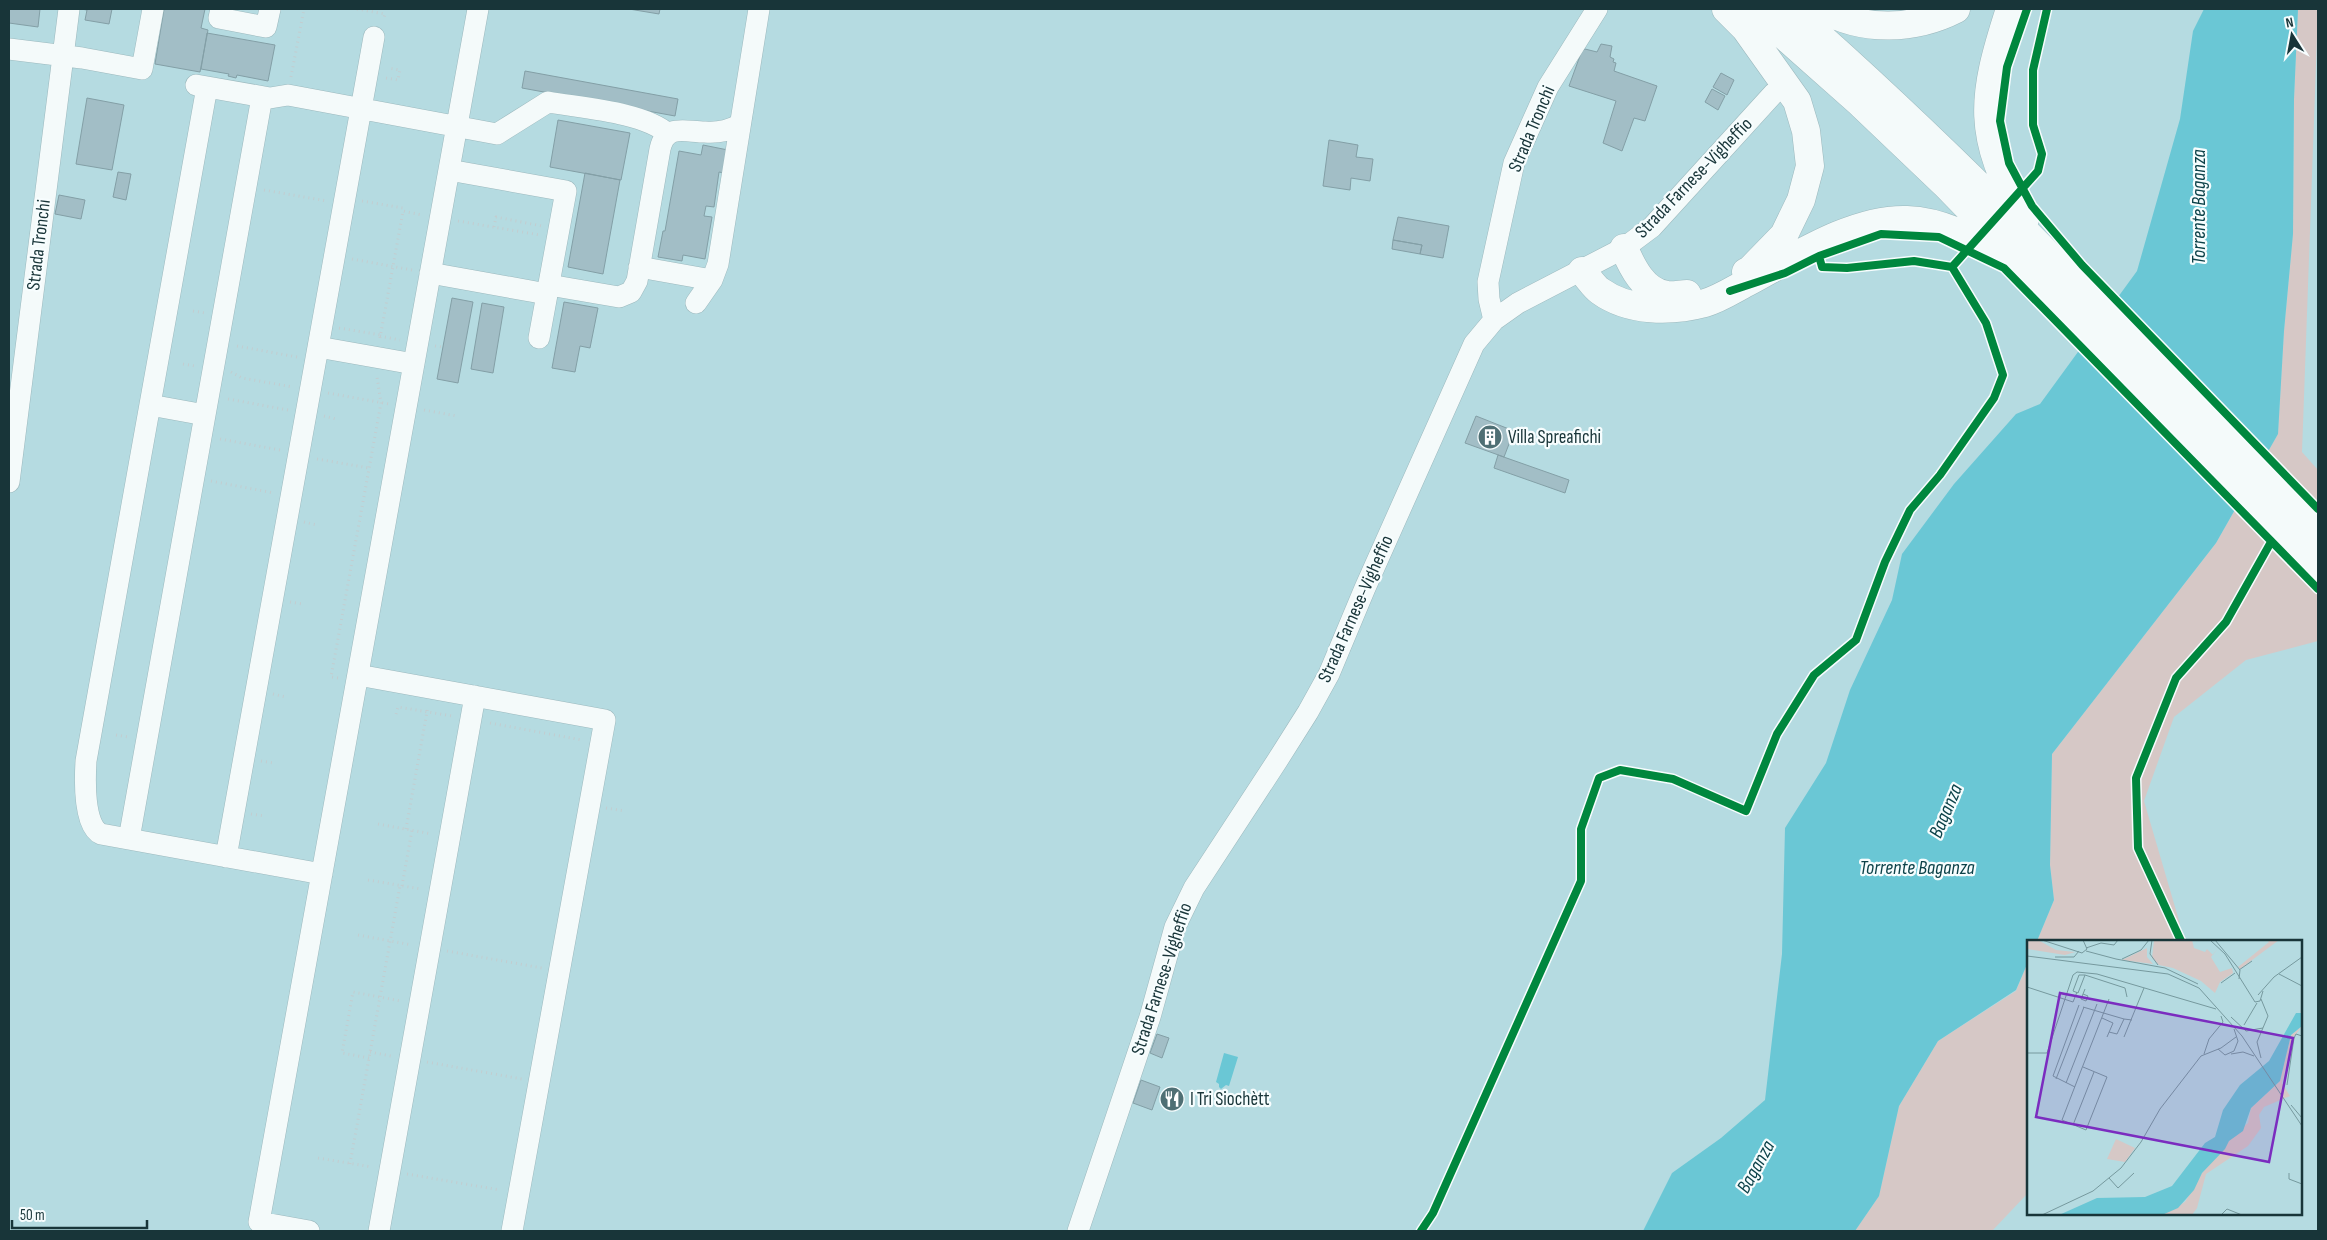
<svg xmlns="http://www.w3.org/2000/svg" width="2327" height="1240" font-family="'Sofia Sans Condensed',sans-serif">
  <rect width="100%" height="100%" fill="#b5dbe1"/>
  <path fill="#d6c8c6" d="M2298,9H2318L2302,452L2318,470V641L2246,660L2174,717L2144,801L2180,924L2172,941H2037L2054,900L2050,865L2052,754L2216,543L2278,434L2284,331L2293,234L2294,99Z
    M2028,962V1193L1992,1231H1855L1879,1196L1899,1106L1938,1041L2016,991Z"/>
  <path fill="#6ac7d5" d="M2204,9H2298L2294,99L2293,234L2284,331L2278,434L2216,543L2052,754L2050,865L2054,900L2037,941H2028V962L2016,990L1938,1041L1899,1106L1879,1196L1855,1231H1643L1672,1173L1721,1138L1765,1100L1782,954L1785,828L1826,763L1850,690L1892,600L1902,554L1954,484L2016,414L2040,404L2137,271L2180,119L2193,31Z
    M1224,1053L1238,1057L1229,1086L1226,1085L1221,1089L1219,1087V1084L1216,1082Z"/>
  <path fill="#b5dbe1" d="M2115,296L2269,455L2237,511L2078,347Z"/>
  <path fill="#a2bec6" stroke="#839fa6" d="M9,9H40L38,27L9,23Z
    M81,9H112L109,24L85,20L87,10Z
    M164,9H205L201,28L208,30L200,72L155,64Z
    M629,9H660L659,14Z
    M207,33L275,45L268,81L237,75L236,78L228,76L229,74L201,69Z
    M1601,44L1612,46L1610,57L1614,59L1613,62L1616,63L1614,71L1657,86L1645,121L1634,118L1622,151L1603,143L1616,101L1569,86L1581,53L1585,49L1597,52Z
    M525,71L678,99L675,116L522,88Z
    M1721,73L1734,80L1727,95L1713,87Z
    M1712,89L1725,96L1718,110L1705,102Z
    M87,98L124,105L112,170L76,164Z
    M558,120L630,133L621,180L550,167Z
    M1329,140L1358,145L1356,157L1373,159L1370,181L1351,178L1350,190L1323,186Z
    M703,145L728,150L724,173L719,172L714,207L706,206L704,216L712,217L705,259L683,255L682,261L658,257L663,231H665L679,151L701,155Z
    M118,172L131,174L126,200L113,197Z
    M585,173L620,180L603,274L568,267Z
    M59,195L85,200L81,219L55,214Z
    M1398,217L1449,226L1443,258L1420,254L1422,245L1393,240Z
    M1393,240L1422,245L1420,254L1392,249Z
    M452,298L473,302L458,383L437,379Z
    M564,302L598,308L590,348L580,346L575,372L552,368Z
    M482,303L504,307L493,373L471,369Z
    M1476,416L1514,431L1504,457L1465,443Z
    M1498,455L1569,480L1565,493L1494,468Z
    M1157,1034L1169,1038L1162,1058L1150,1053Z
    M1141,1080L1160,1087L1152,1110L1133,1103Z"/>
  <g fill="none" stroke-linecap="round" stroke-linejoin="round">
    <defs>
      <path id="minor" d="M221,9L219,18L266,27L270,9
        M9,49L82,58L142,69L153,9
        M196,85L270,98L288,95L497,134L548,102C581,108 644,112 668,134
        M207,87L86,761C85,778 83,826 101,834L322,874
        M449,170L566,191L539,338
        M639,267L712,280
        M430,273L547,294
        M549,285L619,297L631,292L637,281L660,149C666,123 685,132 705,132C717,133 728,131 739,125
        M696,303L712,280L718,264L759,9
        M1494,320L1489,299L1488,282L1514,163L1548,87L1597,9
        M318,347L414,364
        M150,405L205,415
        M9,482L69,9
        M358,675L605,720L512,1231
        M129,839L262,97
        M226,857L374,37
        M309,1231L259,1222L478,9
        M379,1231L475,696
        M1078,1231L1150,1017L1175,927L1194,888L1277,761L1308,712L1329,674L1365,588L1474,344L1494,320L1518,303L1624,248L1652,227L1774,93"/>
      <path id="highway" d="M1726,9L1745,28L1797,101L1806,131L1810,166L1801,200L1784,235L1750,270L1746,272
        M1754,9L1860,103L1945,184L2318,567
        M1789,9C1976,172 2145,355 2318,533
        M1823,9C1863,32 1915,30 1956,9
        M2010,9C1981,98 1976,136 2025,219
        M1624,248C1632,267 1644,292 1667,295C1673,296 1681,294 1687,294
        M1582,271C1588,277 1593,286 1600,291C1629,312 1671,312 1705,303C1719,299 1733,290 1746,283C1793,258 1853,218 1907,220C1941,221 1973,238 2002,255"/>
    </defs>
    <use href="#minor" stroke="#9cb9be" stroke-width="22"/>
    <use href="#highway" stroke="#9cb9be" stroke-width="29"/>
    <path stroke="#c2cdd0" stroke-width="3" stroke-dasharray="1 4" stroke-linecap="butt" d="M357,9L385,14L383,20
      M291,77L304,9
      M386,78L398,80L400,70L388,68
      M264,190L327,201
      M362,201L403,208V211
      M458,221L540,235
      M494,227L496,217L542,226
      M352,259L412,270
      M193,311L205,313
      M339,328L381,335
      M380,336L400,340
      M380,338L403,211L422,215
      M237,346L297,357
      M435,346L443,347
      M183,364L195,366
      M231,372L242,378L293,387
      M328,393L389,404
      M228,399L288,410
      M424,410L457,416
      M324,416L336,419
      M220,439L280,450
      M317,459L369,468
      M211,481L274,493
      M304,522L317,525
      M290,602L303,604
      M338,678L331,677L381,403L377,377
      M273,694L286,697
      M396,714L398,707L452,716
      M490,723L582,740
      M116,735L129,737
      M261,761L274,763
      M606,808L625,811
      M251,814L265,816
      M378,824L432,834
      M406,829L428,706
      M368,880L421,889
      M402,886L412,830
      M358,935L412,945
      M447,951L542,968
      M370,1052L391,1056
      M369,1058L342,1053L353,992L401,1001
      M427,1062L522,1079
      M318,1158L372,1167
      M350,1164L400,886
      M407,1174L500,1190"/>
    <use href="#minor" stroke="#f4fafa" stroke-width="21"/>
    <use href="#highway" stroke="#f4fafa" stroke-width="28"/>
    <defs>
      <path id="cycleway" d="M2027,9L2007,67L2000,121L2009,163L2032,206L2082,265L2318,509
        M1952,267L1914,261L1847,268L1822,267L1819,256L1881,234L1939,237L2004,268L2318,589
        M1952,267L2038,171L2042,154L2033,125V70L2047,9
        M1730,291L1785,273L1819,256
        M2181,941L2138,848L2136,778L2176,678L2226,622L2271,542
        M1421,1231L1433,1213L1581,881V829L1599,778L1620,770L1673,779L1746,811L1777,734L1814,675L1856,640L1885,562L1910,510L1940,475L1994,398L2003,375L1986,323L1952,267"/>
    </defs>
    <use href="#cycleway" stroke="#f7fdfe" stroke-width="11"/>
    <use href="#cycleway" stroke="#00873e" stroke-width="8"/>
  </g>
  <defs>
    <symbol id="building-disc" viewBox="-11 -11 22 22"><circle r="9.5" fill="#4f6f74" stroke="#f7fdfe"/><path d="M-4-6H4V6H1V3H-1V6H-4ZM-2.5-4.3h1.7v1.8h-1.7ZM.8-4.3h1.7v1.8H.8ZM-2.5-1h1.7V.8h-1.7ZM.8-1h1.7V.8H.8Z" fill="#fff"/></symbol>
    <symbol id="restaurant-disc" viewBox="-11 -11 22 22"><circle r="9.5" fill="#4f6f74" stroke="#f7fdfe"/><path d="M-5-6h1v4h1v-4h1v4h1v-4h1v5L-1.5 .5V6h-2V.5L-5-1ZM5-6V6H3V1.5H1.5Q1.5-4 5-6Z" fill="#fff"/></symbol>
  </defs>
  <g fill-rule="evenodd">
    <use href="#building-disc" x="1476" y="423" width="28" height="28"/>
    <use href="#restaurant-disc" x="1158" y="1085" width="28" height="28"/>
  </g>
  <g text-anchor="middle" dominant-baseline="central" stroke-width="4.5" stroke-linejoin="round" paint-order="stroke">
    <g font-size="19" fill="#183539" stroke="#f7fdfe">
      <text transform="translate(1532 129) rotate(-67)">Strada Tronchi</text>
      <text transform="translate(1694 178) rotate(-46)">Strada Farnese-Vigheffio</text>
      <text transform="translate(39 245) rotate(-83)">Strada Tronchi</text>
      <text transform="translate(1356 609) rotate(-66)">Strada Farnese-Vigheffio</text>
      <text transform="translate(1162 979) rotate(-72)">Strada Farnese-Vigheffio</text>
    </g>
    <g font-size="19" fill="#183539" stroke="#f7fdfe" text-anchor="start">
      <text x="1508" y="437">Villa Spreafichi</text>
      <text x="1190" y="1099">I Tri Siochètt</text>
    </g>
    <g font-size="20" font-style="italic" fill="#0c4249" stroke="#f7fdfe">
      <text transform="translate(2199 207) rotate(-90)">Torrente Baganza</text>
      <text transform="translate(1946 811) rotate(-67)">Baganza</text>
      <text x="1917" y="868">Torrente Baganza</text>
      <text transform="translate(1756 1167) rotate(-61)">Baganza</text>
    </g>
  </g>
  <g transform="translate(2027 940)">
    <rect width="275" height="275" fill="#b5dbe1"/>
    <path d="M0,0H11L29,10L48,12L38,15L0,9ZM127,0H165L167,8L178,12L180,9L186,15L191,8L184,17L193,32L205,28L206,33L193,42L188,53L174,41L146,28L132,25L125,18ZM240,0H252L213,29L211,27L242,2ZM120,8V17L126,24L95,20ZM275,86L266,98L255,143L263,156L237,167L232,175L234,188L221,206L179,234L170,268L165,275H135L158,262L175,233L207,195L221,183L224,168L253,141L264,95ZM89,199L108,208L98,222L80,219Z" fill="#d6c8c6"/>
    <path d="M269,73H275V86L264,95L253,141L224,168L216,191L202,201L198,209L175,233L167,250L151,268L135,275H32L70,258L118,257L145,246L178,203L188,197L196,170L213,145L242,121Z" fill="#6ac7d5"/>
    <path fill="none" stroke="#76999e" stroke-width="1" d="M15,0L55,13L60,9L56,0M125,0L123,14L131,25M183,0L198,14L228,62L233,61L236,51M188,0L213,30L212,39M59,8L74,3L87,5L91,0M59,11L89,19M0,16L141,34L172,48L215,96L275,186M28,17H47L52,11M89,19L138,28L171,44M95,19L114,10L122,0M212,30L225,21M252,34L275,46M58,35H52L46,51L51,53L58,35L98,48L100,57M194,43L208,33M0,47L46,62L50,52M56,54L61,56L59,61L54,59L58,49M231,55L247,37L275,17M56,67L97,79M204,77L219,91L236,88M75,78L86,83L80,97M217,85L230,63M82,92L90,94L97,79L105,80M97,97L117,48M191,109L198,115L207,111L211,101L207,89M0,113H20L46,35L50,32L70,34L189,69M177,114L182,99L196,82L194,76M204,114L216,112L227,116M234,118L230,102L241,76L234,59M56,127L80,137L59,190L35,180L55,128L68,95L82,59M29,139L57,67M39,143L70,64M260,145L267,98L269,94L275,96M48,147L26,136L52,65M264,165L275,178M46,185L67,132M262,233V239L275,244M82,238L91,248L107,233M15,275L66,251L94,228L114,202L133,169L174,116L194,108L209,97M194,275L200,269L215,275"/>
    <path fill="#7b2cbf" fill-opacity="0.15" stroke="#7b2cbf" stroke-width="2.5" d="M33,53L266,98L242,222L9,177Z"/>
    <rect width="275" height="275" fill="none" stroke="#183539" stroke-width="2.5"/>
  </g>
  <rect width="2327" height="1240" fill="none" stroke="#183539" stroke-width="20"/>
  <g transform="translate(2292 35) rotate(349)" stroke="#f7fdfe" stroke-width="4" paint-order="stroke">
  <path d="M0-4L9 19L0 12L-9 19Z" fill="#183539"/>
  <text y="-8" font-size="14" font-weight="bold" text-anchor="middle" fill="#183539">N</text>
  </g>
  <path d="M12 1220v8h135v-8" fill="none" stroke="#183539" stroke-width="2.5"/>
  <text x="20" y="1220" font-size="15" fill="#183539" stroke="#f7fdfe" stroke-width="4" paint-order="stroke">50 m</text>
</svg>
